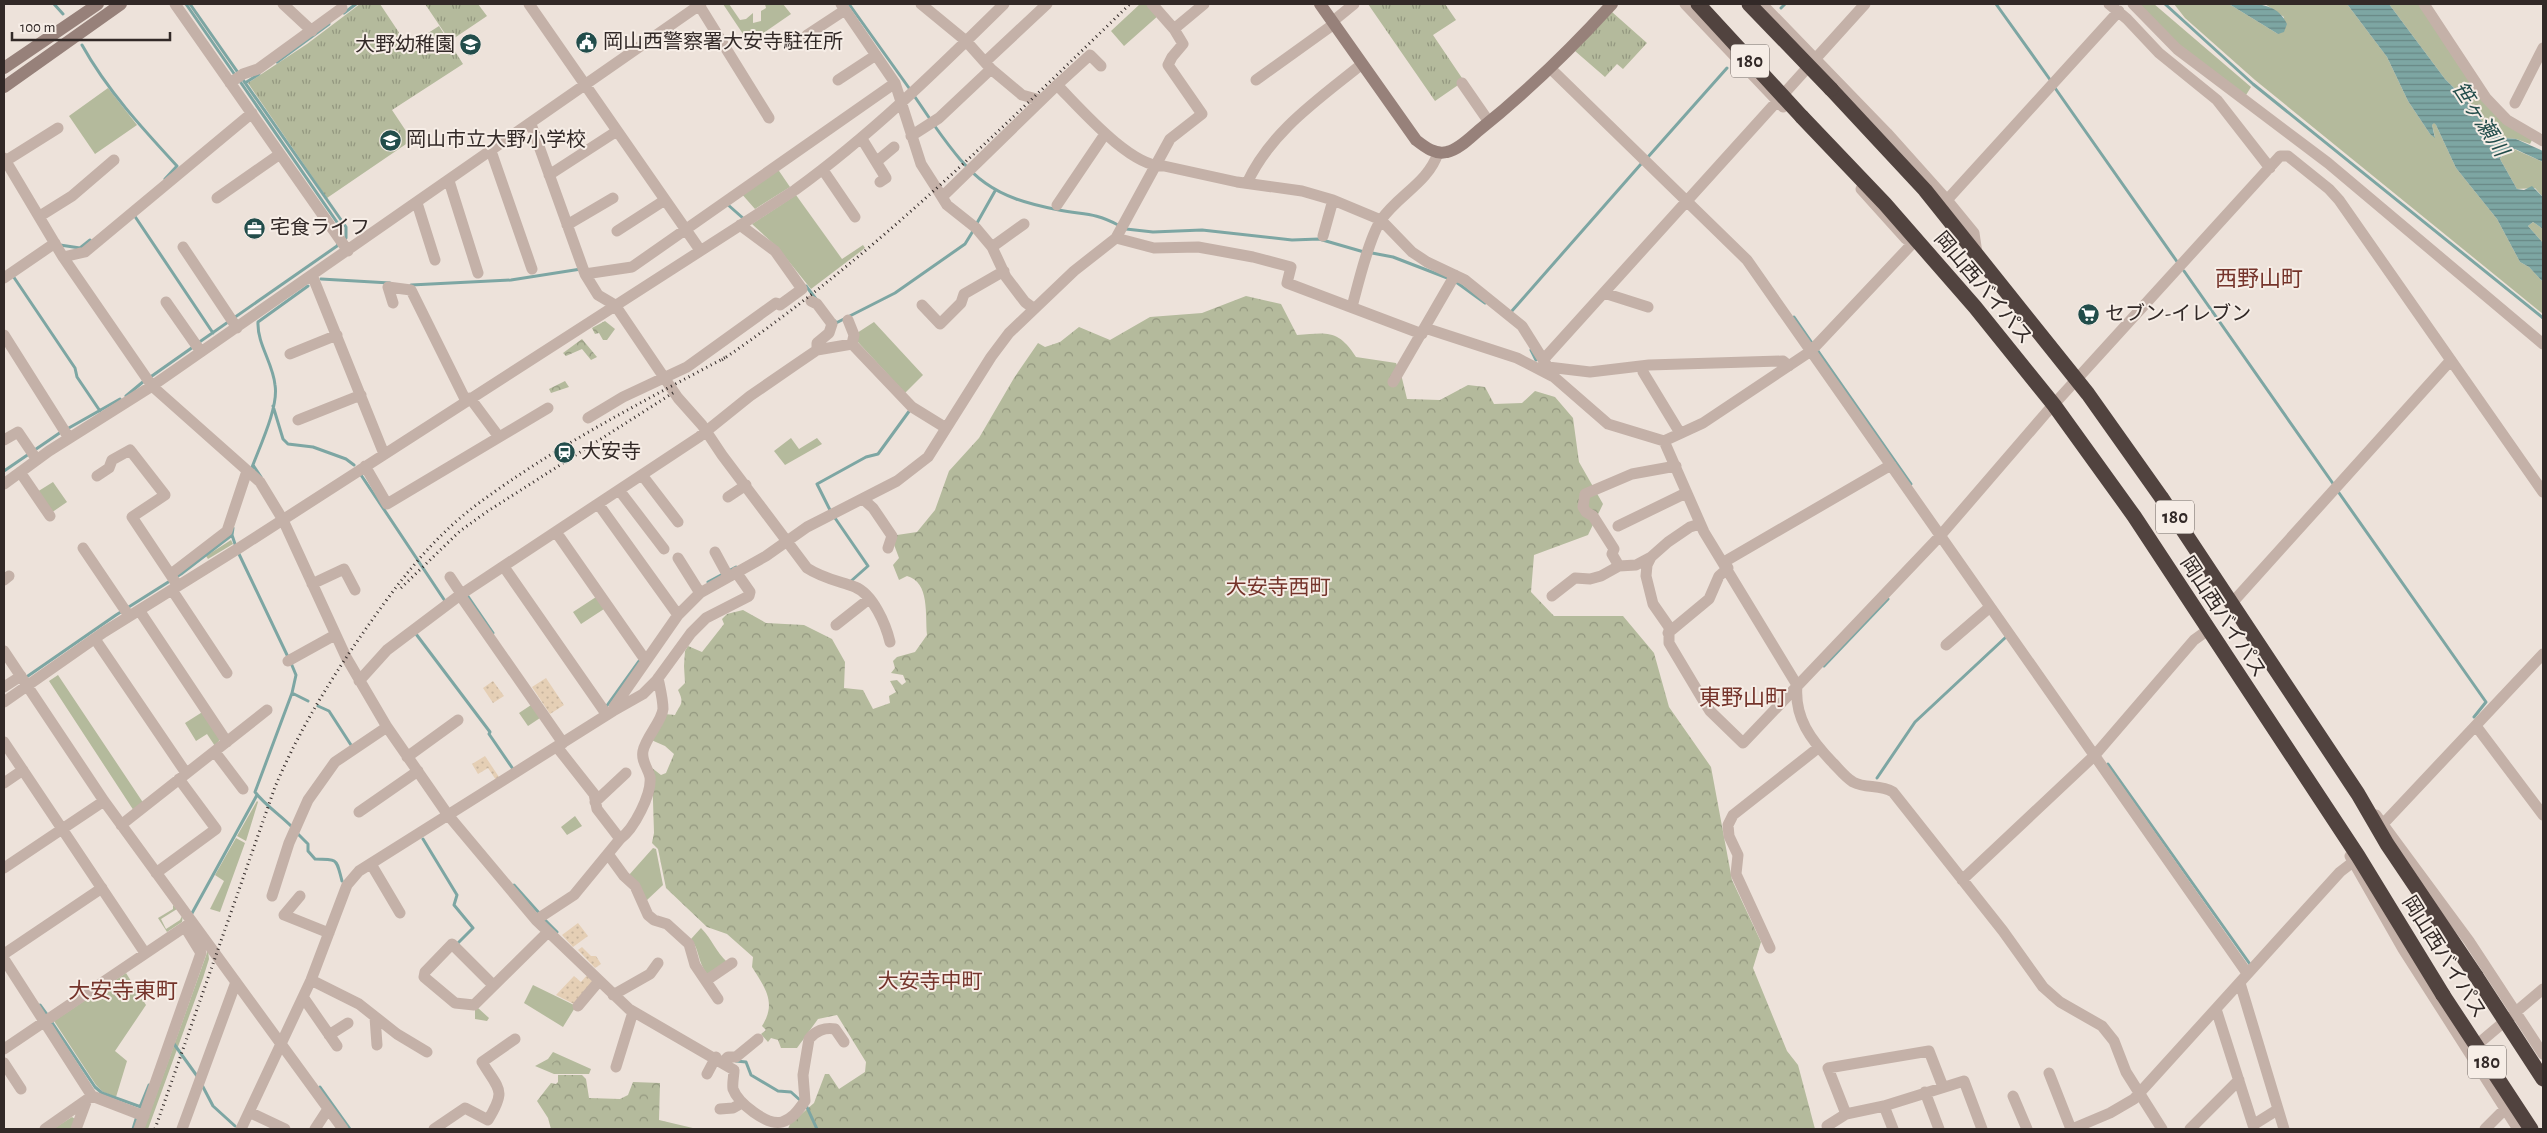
<svg xmlns="http://www.w3.org/2000/svg" width="2547" height="1133" font-family="'Alegreya Sans','Noto Sans JP',sans-serif">
  <defs>
    <pattern id="forest-crowns" width="20" height="18" patternUnits="userSpaceOnUse" patternTransform="scale(1.25)"><rect width="20" height="18" fill="#b4ba9c"/><path d="M2 6a3 3 0 1 1 6 0M12 15a3 3 0 1 1 6 0" fill="none" stroke="#93977f"/></pattern>
    <pattern id="sand-dots" width="8" height="8" patternUnits="userSpaceOnUse" patternTransform="scale(1.25)"><rect width="8" height="8" fill="#e5cfb5"/><path d="M2 2h.1M6 6h.1" fill="none" stroke="#c5b29c" stroke-width="1.8" stroke-linecap="round"/></pattern>
    <pattern id="park-tufts" width="24" height="20" patternUnits="userSpaceOnUse" patternTransform="scale(1.25)"><rect width="24" height="20" fill="#b4ba9c"/><path d="M3 7l-1-3M5 7V3M7 7l1-3M15 17l-1-3M17 17v-4M19 17l1-3" fill="none" stroke="#93977f"/></pattern>
    <pattern id="water-rules" width="6" height="5" patternUnits="userSpaceOnUse" patternTransform="scale(1.25)"><rect width="6" height="5" fill="#7da6a3"/><path d="M0 2.5h6" fill="none" stroke="#678785"/></pattern>
  </defs>
  <rect width="100%" height="100%" fill="#ede2da"/>
  <path fill="#b4ba9c" fill-rule="evenodd" d="M723,4H729L740,20L746,19L753,13V23L761,21V11L766,8L765,4H783L791,14L749,43Z
    M1140,4H1149L1159,15L1124,46L1111,31Z
    M2139,4H2154L2251,87L2246,95L2181,48Z
    M2174,4H2229L2278,34L2284,17L2265,4H2347L2387,57L2408,101L2430,134L2435,137L2432,125L2434,122L2436,125L2456,168L2497,219L2520,262L2529,267L2543,282V314L2255,80L2185,18Z
    M2389,4H2420L2459,66L2533,138L2530,144L2516,139L2504,138L2485,125L2467,101L2445,79Z
    M108,88L137,125L95,154L69,116Z
    M2514,149L2543,162V197L2535,188L2517,189L2500,159L2505,151Z
    M777,168L790,187L755,209L740,192Z
    M796,195L842,259L863,245L865,248L811,289L778,248L752,224Z
    M2533,222L2543,229V243L2528,226Z
    M874,322L923,375L905,393L857,341V333Z
    M791,438L799,449L817,438L822,444L785,465L774,451Z
    M53,482L67,502L51,513L37,492Z
    M231,540L233,544L208,559L206,556Z
    M596,597L604,609L581,624L573,612Z
    M58,675L144,804L134,811L49,681Z
    M534,703L543,716L528,726L519,713Z
    M204,711L221,738L215,746L207,734L196,741L185,723Z
    M257,801L258,802L246,841L237,836Z
    M575,816L582,826L567,835L561,827Z
    M236,838L245,843L220,912L210,909L224,881L215,875Z
    M653,848L656,849L663,885L647,900L629,875Z
    M173,905L183,915L182,922L167,932L158,918L173,909ZM177,909L182,916L180,920L166,929L161,919Z
    M701,928C712,939 716,952 727,962L707,974C697,960 700,951 691,939Z
    M208,950L209,959L203,978L148,1129H144Z
    M126,973L146,1005L115,1051L127,1061L116,1097L103,1092L96,1085L54,1021Z
    M533,985L576,1006L563,1027L524,1003Z
    M478,1008L489,1018L487,1021L475,1019V1010Z
    M553,1052L591,1069L589,1074H554L535,1066L548,1059Z"/>
  <path fill="url(#forest-crowns)" d="M1246,296L1281,304L1297,335C1327,333 1338,329 1356,357L1396,363L1401,374L1407,399L1440,400L1468,385L1485,387L1494,404L1522,403L1535,391L1555,397L1573,418L1579,462L1603,504L1588,535L1534,555L1531,592L1554,616H1623L1654,653L1669,707L1711,767L1732,880L1761,942L1753,968L1787,1051L1798,1065L1815,1129H788L790,1124L814,1103L825,1074H829L839,1089L865,1072L866,1062L837,1015L818,1019L797,1048H781L778,1040L771,1038L768,1042L761,1034L766,1030L762,1026C777,1002 765,988 752,967L753,957L727,934L707,927L666,888L658,849L652,843L654,833L652,768L661,775L666,773L674,754L665,746L649,739L664,714L675,715C680,704 685,704 678,690L685,683L684,666L685,651L688,646L702,652L724,624L722,619L727,614L743,610L766,623L804,625L832,639L845,662L844,688L863,690L873,709L890,703L889,696L896,692L890,681L897,680L902,685L906,682L903,675L891,673L895,668L893,661L897,657L915,652L927,635C925,615 930,582 907,576L899,580L893,565L899,558L893,542L897,535L917,532L935,510L949,471L979,438L1014,378L1038,343L1045,347L1060,342L1079,327L1110,340L1150,317L1202,313Z
    M605,321L615,329L607,340H603L599,333L595,334L592,328Z
    M582,339L597,357L591,360L582,349L566,356L563,353Z
    M565,381L569,387L551,393L549,389Z
    M561,1057L567,1061L564,1063L566,1069L562,1071L553,1067L552,1063Z
    M558,1075H582L586,1079L589,1098L620,1099L628,1095L633,1082L660,1083L659,1120L697,1129H551L548,1118L537,1101L551,1083L556,1084L558,1082Z"/>
  <path fill="url(#sand-dots)" d="M546,678L564,705L550,714L532,687Z
    M493,681L504,696L493,703L483,688Z
    M485,756L499,777L496,780L488,768L478,774L472,764Z
    M578,923L588,936L573,947L562,935Z
    M582,947L591,956H596L601,964L595,968L578,950Z
    M588,974L597,982L576,1005L556,995L574,976L581,982Z"/>
  <path fill="url(#park-tufts)" d="M360,4H380L408,46L439,26L463,64L392,110L412,140L327,198L248,83L307,44Z
    M425,4H478L487,16L450,41Z
    M1368,4H1445L1456,20L1433,35L1464,81L1435,101Z
    M1612,12L1647,43L1623,69L1617,64L1605,77L1575,51Z
    M72,1117L75,1119L71,1129H53Z"/>
  <path fill="url(#water-rules)" d="M2229,4C2251,4 2276,0 2287,24L2284,32L2278,34Z
    M2347,4H2389L2445,79L2467,101L2485,125L2504,138L2516,139L2543,151V162L2515,149L2504,151L2500,159L2517,189L2524,190L2532,186L2543,197V229L2533,222L2528,226L2543,243V282L2529,267L2520,262L2497,219L2456,168L2436,125L2434,123L2432,125L2435,138L2430,134L2408,101L2387,57Z"/>
  <g fill="none" stroke-linecap="round" stroke-linejoin="round">
    <path stroke="#7da6a3" stroke-width="3" d="M54,4L63,14
      M186,4L235,75
      M190,4L346,227V238L343,241
      M849,4L909,88
      M1996,4L2051,81
      M2165,4L2253,84L2543,318
      M1781,8L1785,4
      M344,13L356,4
      M82,45C107,90 142,128 177,166L165,179
      M277,62L329,24
      M239,80L341,228L342,236
      M245,83L259,74
      M2055,88L2178,263
      M915,97L930,119
      M934,125C973,180 991,197 1059,210C1083,215 1094,212 1118,225
      M1648,157L1727,68
      M727,204L744,219
      M134,215L213,333
      M977,223L995,191
      M1126,229L1153,232L1202,230L1292,240L1319,239L1364,252
      M60,245L80,248L90,240
      M1372,253L1393,257L1450,279
      M2184,271L2334,485
      M13,276L75,368L77,377L100,411
      M321,279L390,283
      M1456,282L1485,303
      M411,285L511,280L581,269
      M806,286L816,299
      M1511,312L1641,164
      M1794,317L1812,343
      M835,321L836,323L895,293L965,244L973,231
      M198,343L337,246L339,242
      M1531,350L1536,360
      M1818,351L1911,484
      M149,378L193,347
      M126,396L144,381
      M273,406L283,439L288,444L313,447L346,459L354,465
      M67,429L120,399
      M253,465L261,477
      M251,470C259,448 279,407 275,385C273,363 257,344 258,322L308,286
      M4,471L61,432
      M361,475L445,601
      M2337,490L2486,702L2474,717
      M831,512L817,484L866,457L878,454L910,410
      M835,518L868,566L850,582
      M232,535L236,547
      M238,552L288,657
      M708,582L736,567
      M467,595L493,633
      M416,634L490,732L489,734L513,769
      M291,663L296,675L292,693L255,792C265,805 280,815 292,827
      M1824,666L1888,599
      M25,678L116,615L181,574L232,535L233,528
      M292,693L308,701
      M318,706L329,711L351,745
      M606,707L639,661
      M2108,764L2252,967
      M1877,778L1915,722L2006,637
      M296,832L308,844V851L315,859C339,859 336,859 342,881
      M423,839L457,895L454,905L473,928L457,944
      M514,885L540,914
      M191,915L257,795
      M544,919L557,932
      M40,1005L48,1016
      M51,1021L95,1087L102,1093L141,1107
      M174,1044L197,1076
      M736,1061L746,1062L751,1075L778,1091L791,1092L801,1101
      M202,1085L213,1106L235,1126
      M320,1087L350,1129
      M806,1105L817,1129
      M140,1107L149,1085
      M133,1129L137,1116"/>
    <path stroke="#c4b1a8" stroke-width="11" d="M175,4L348,251
      M283,4L312,31
      M529,4L700,250
      M841,4L895,83L921,164L937,189L947,205L976,228L992,247L1006,277L1025,302L1033,308
      M1685,4L1783,107
      M1762,4L1887,133L1947,200L1974,233L1977,253
      M2109,4L2127,19L2159,53L2217,100L2270,168
      M2133,4L2177,49L2328,163L2543,344
      M2424,4L2486,98L2507,120L2543,141
      M699,5L769,118
      M1332,22L1354,4
      M1174,29L1204,4
      M807,35L845,10
      M985,62L1047,4
      M1550,68L1747,260L2247,973
      M991,69L1022,95L1040,100
      M838,80L876,55
      M1256,80L1334,24
      M230,83L243,74L258,69L342,8
      M1462,83L1489,122
      M1057,85C1079,107 1131,168 1164,166L1237,182L1302,191L1333,200L1381,220L1412,252L1427,262L1465,280L1522,326L1554,377L1608,424L1664,441L1704,532L1797,685C1794,718 1811,740 1833,763C1839,769 1845,777 1853,782C1866,789 1880,784 1893,792L2003,931L2043,987L2060,1002L2102,1026L2114,1041L2126,1072L2162,1129
      M2515,103L2543,48
      M531,124L585,274L598,295L615,305L678,398L702,425L722,455L807,568C822,578 838,581 855,587C873,594 886,625 890,642
      M911,136L939,118L991,69L966,41L921,4
      M862,139L886,178L880,182
      M491,151L532,269
      M4,158L63,257L152,386L260,482L283,520L346,657L387,727L448,815L536,920L629,1009L734,1070C734,1075 732,1084 733,1089C738,1103 767,1126 782,1122C793,1119 799,1109 805,1101L803,1075L809,1039C815,1031 825,1027 835,1029L844,1042
      M7,160L58,128
      M876,162L894,147
      M823,170L855,217
      M549,175L617,131
      M449,181L478,273
      M1247,183C1271,131 1319,99 1362,64
      M1861,189L1906,239
      M942,197L1057,85L1090,55L1101,66
      M217,198L280,154
      M1947,200L2119,11
      M417,203L435,260
      M1057,205L1105,134
      M40,216L72,196L114,160
      M567,225L613,198
      M617,231L665,200
      M1323,236L1333,200
      M1116,238L1154,248L1198,247L1253,257L1291,267L1287,283L1422,334
      M183,247L237,328
      M992,247L1024,224
      M63,257L85,252L252,113
      M585,274L632,267L895,83
      M312,275L384,454
      M4,278L55,243
      M1604,293L1648,307
      M811,301L817,304L832,324L829,333L817,343V350
      M166,302L201,352
      M393,303L388,287L411,290L466,401
      M922,305L940,324L961,303L964,294L1004,271
      M1352,307C1358,284 1369,238 1381,220C1398,195 1428,183 1438,153
      M848,320L854,335L852,344
      M1425,328L1517,358L1552,376
      M4,335L69,438
      M290,354L337,335
      M1543,360L1865,4
      M1548,367L1590,372L1649,365L1783,361L1789,366
      M1643,372L1680,433
      M1393,382L1455,275
      M470,398L499,437
      M588,418L623,397L687,367L776,303L780,305L802,289L775,251L740,225
      M298,420L361,395
      M4,440L18,432L37,460
      M1664,441L1703,423L1811,351L1911,245
      M365,466L387,504L548,408
      M20,472L50,516
      M642,475L678,522
      M97,476L109,468L112,460L130,450L165,495L132,517L178,586
      M4,484L49,451L152,386L701,4
      M619,490L664,549
      M728,497L746,485
      M863,499L873,508L892,536L888,548
      M599,505L678,615
      M1700,524L1690,527L1668,542L1651,557L1647,565L1646,576L1653,604L1669,627V643L1703,700L1710,711L1743,743L1940,536L2046,413L2280,156H2288L2329,189L2339,200L2543,492
      M1618,526L1686,493
      M556,532L646,661
      M83,548L129,616
      M715,552L728,576
      M678,558L700,593
      M1724,562L1891,465
      M1619,566L1612,554L1614,549L1593,516L1586,512L1583,507L1585,494L1632,474L1676,466
      M504,567L607,715
      M171,574L227,531L247,471
      M450,577L462,595
      M4,580L9,576
      M312,584L344,569L355,590
      M172,590L227,673
      M460,595L563,743
      M1552,596L1575,578L1590,579L1601,576L1619,566L1636,565L1651,557
      M2232,603L2451,360
      M139,610L227,742
      M836,625L869,599
      M1668,633L1709,599L1719,576L1728,568
      M95,639L186,773
      M1946,645L1990,607
      M4,651L104,801L343,1129
      M288,661L335,635
      M359,681L387,650L460,595L699,437L750,396L795,365L817,350L852,344L912,407L946,428
      M4,687L21,676
      M4,702L104,632L239,548L795,190C871,135 937,70 1004,4
      M613,711L643,694L656,681L691,633L706,618L749,596L750,592L736,572
      M2476,726L2543,815
      M4,742L145,953
      M215,752L243,789
      M407,757L458,720
      M4,783L23,770
      M595,802L626,773
      M359,812L418,771
      M2376,815L2469,941L2543,1054
      M2383,824L2543,654
      M121,825L267,710
      M620,839C634,829 652,794 650,777C648,768 641,761 643,751C646,737 662,721 663,709C663,699 660,688 658,678
      M608,854L624,876L635,886L648,915L654,920L667,924L689,944L695,965L718,999
      M2350,856L2403,949L2518,1129
      M371,864L400,913
      M4,868L104,801
      M156,873L216,829L179,779
      M1962,880L2095,755L2194,640L2208,630
      M272,896L289,843L308,800L335,762L387,727
      M300,896L284,915L329,933
      M536,920L574,895L620,839L597,809L594,794L557,747
      M1770,948L1736,874L1738,855L1729,836L1728,825L1733,815L1818,748
      M4,954L102,888
      M4,959L92,1096L144,1116
      M311,980L359,1004L397,1034L427,1052
      M707,980L732,963
      M2240,983L2284,1129
      M493,985L452,944L425,972L424,977L455,1003L474,1005L548,932
      M613,995L650,974L658,963
      M303,997L337,1046
      M578,1006L599,981
      M2216,1009L2253,1125L2277,1110
      M375,1017L377,1045
      M329,1035L348,1023
      M4,1049L192,922
      M2472,1049L2543,989
      M723,1062L728,1057H736L758,1039
      M4,1063L21,1089
      M616,1067L633,1012
      M2049,1073L2071,1129
      M707,1074L716,1057
      M1925,1092L1939,1129
      M2013,1096L2027,1129
      M1884,1106L1964,1081L1982,1129
      M720,1109L733,1108L742,1103
      M249,1112L285,1129
      M1846,1114L1828,1068L1929,1051L1943,1087
      M1827,1126L1846,1114L1884,1106L1893,1129
      M45,1129L92,1096
      M76,1129L86,1102
      M139,1129L201,953L185,927
      M182,1129L236,982
      M241,1129L311,980L347,885L359,871L613,711L614,707L678,615L700,593L766,556L807,527L897,481L928,457L991,357L1009,333L1074,271L1116,238L1170,139L1202,114L1168,65L1172,57L1183,44L1174,29L1152,4
      M315,1129L328,1109
      M434,1129L465,1108L488,1120C507,1089 499,1090 482,1062L515,1039
      M2072,1129L2110,1113L2134,1099L2340,872L2353,862
      M2190,1129L2239,1080
      M2485,1129L2505,1109"/>
    <path stroke="#97817a" stroke-width="12" d="M1320,4L1416,140C1425,147 1435,155 1447,152C1458,150 1470,138 1478,131C1527,92 1571,49 1612,4
      M4,68L98,4
      M4,87L121,4"/>
    <path stroke="#51433f" stroke-width="15" d="M1831,89L1925,190L2088,394L2161,497L2358,794L2387,844L2476,976
      M1802,117L1885,204L1975,307L2054,405L2134,516L2358,856L2443,995"/>
    <path stroke="#322927" stroke-width="3" stroke-dasharray="1 4" stroke-linecap="butt" d="M722,360C872,258 1000,130 1130,4
      M401,588L460,531L488,511L676,391
      M155,1129L275,787C300,728 333,675 370,623C401,579 434,536 479,503C556,446 642,402 726,357"/>
    <path stroke="#51433f" stroke-width="15" d="M1698,4L1802,117
      M1749,4L1831,89
      M2476,976L2543,1079
      M2443,995L2531,1129"/>
  </g>
  <defs>
    <symbol id="civic-disc" viewBox="-11 -11 22 22"><circle r="9.5" fill="#224d4b" stroke="#f6ede6"/><path d="M-.6-6.5H3V-4.5H.6V-3L4-1V1h2V6H-6V1h2V-1L-.6-3ZM-1.2 2.5V6h2.4V2.5Z" fill="#fff"/></symbol>
    <symbol id="school-disc" viewBox="-11 -11 22 22"><circle r="9.5" fill="#224d4b" stroke="#f6ede6"/><path d="M0-5L7-2L0 1L-7-2ZM-4 1L0 2.5L4 1V4Q0 6-4 4Z" fill="#fff"/></symbol>
    <symbol id="office-disc" viewBox="-11 -11 22 22"><circle r="9.5" fill="#224d4b" stroke="#f6ede6"/><path d="M-6-3h4V-5.5h4V-3h4V5H-6ZM-1-4.5V-3h2v-1.5ZM-6 0V1H6V0Z" fill="#fff"/></symbol>
    <symbol id="supermarket-disc" viewBox="-11 -11 22 22"><circle r="9.5" fill="#224d4b" stroke="#f6ede6"/><path d="M-6-5.5h2.5l.6 2H6L4.5 2H-2.5L-4.4-4H-6ZM-1.5 3.2a1.3 1.3 0 1 0 .1 0ZM3 3.2a1.3 1.3 0 1 0 .1 0Z" fill="#fff"/></symbol>
    <symbol id="station-disc" viewBox="-11 -11 22 22"><circle r="9.5" fill="#224d4b" stroke="#f6ede6"/><path d="M-3-6H3Q5-6 5-4V2Q5 4 3 4L4.5 6H3L1.5 4h-3L-3 6H-4.5L-3 4Q-5 4-5 2V-4Q-5-6-3-6ZM-3.5-4v3h7v-3ZM-3.5 1v1.5H-2V1ZM2 1v1.5H3.5V1Z" fill="#fff"/></symbol>
  </defs>
  <g fill-rule="evenodd">
    <use href="#civic-disc" x="574" y="30" width="25" height="25"/>
    <use href="#school-disc" x="458" y="32" width="25" height="25"/>
    <use href="#school-disc" x="378" y="128" width="25" height="25"/>
    <use href="#office-disc" x="242" y="216" width="25" height="25"/>
    <use href="#supermarket-disc" x="2076" y="302" width="25" height="25"/>
    <use href="#station-disc" x="552" y="440" width="25" height="25"/>
  </g>
  <g text-anchor="middle" dominant-baseline="central" stroke-width="4" stroke-linejoin="round" paint-order="stroke">
    <g fill="#f6ede6" stroke="#6d6460" stroke-width="1">
      <rect x="1731" y="44.5" width="38" height="33" rx="4"/>
      <rect x="2156" y="500.5" width="38" height="33" rx="4"/>
      <rect x="2468" y="1045.5" width="38" height="33" rx="4"/>
    </g>
    <g font-size="19" font-weight="bold" fill="#322927">
      <text x="1750" y="61">180</text>
      <text x="2175" y="517">180</text>
      <text x="2487" y="1062">180</text>
    </g>
    <g font-size="20" fill="#322927" stroke="#f6ede6" text-anchor="start">
      <text x="603" y="42">岡山西警察署大安寺駐在所</text>
      <text x="455" y="45" text-anchor="end">大野幼稚園</text>
      <text x="406" y="140">岡山市立大野小学校</text>
      <text x="270" y="228">宅食ライフ</text>
      <text x="2105" y="314">セブン-イレブン</text>
      <text x="581" y="452">大安寺</text>
    </g>
    <g font-size="20" fill="#322927" stroke="#f6ede6">
      <text transform="translate(1983 288) rotate(50)">岡山西バイパス</text>
      <text transform="translate(2223 617) rotate(57)">岡山西バイパス</text>
      <text transform="translate(2444 957) rotate(58)">岡山西バイパス</text>
    </g>
    <g font-size="21" font-style="italic" fill="#224d4b" stroke="#f6ede6">
      <text transform="translate(2480 119) rotate(57)">笹ヶ瀬川</text>
    </g>
    <g font-size="21" fill="#75342b" stroke="#f6ede6">
      <text x="1278" y="587">大安寺西町</text>
      <text x="930" y="981">大安寺中町</text>
    </g>
    <g font-size="22" fill="#75342b" stroke="#f6ede6">
      <text x="2259" y="279">西野山町</text>
      <text x="1743" y="698">東野山町</text>
      <text x="123" y="991">大安寺東町</text>
    </g>
  </g>
  <rect width="2547" height="1133" fill="none" stroke="#322927" stroke-width="10"/>
  <path d="M12 32v8h158v-8" fill="none" stroke="#322927" stroke-width="2.5"/>
  <text x="20" y="32" font-size="15" fill="#322927" stroke="#f6ede6" stroke-width="4" paint-order="stroke">100 m</text>
</svg>
